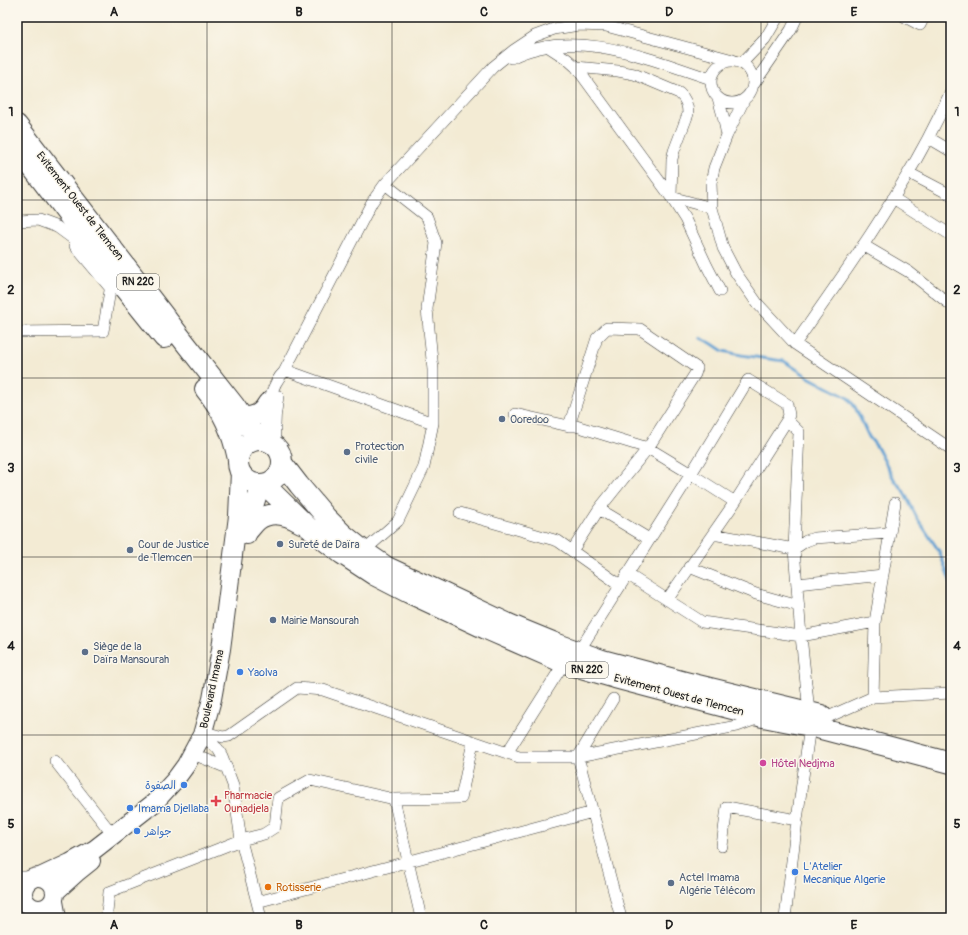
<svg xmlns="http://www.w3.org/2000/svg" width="968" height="935" font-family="Pangolin,'Playpen Sans Arabic',sans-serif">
  <rect width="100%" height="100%" fill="#fbf7ec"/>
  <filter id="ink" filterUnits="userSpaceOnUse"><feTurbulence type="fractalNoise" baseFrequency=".025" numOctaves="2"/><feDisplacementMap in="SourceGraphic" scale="8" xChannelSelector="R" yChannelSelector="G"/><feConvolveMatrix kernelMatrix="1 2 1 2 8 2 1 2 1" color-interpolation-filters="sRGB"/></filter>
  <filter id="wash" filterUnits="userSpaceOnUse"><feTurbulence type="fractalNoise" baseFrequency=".012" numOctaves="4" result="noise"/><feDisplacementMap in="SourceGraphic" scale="16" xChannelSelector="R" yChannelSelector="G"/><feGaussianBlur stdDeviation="0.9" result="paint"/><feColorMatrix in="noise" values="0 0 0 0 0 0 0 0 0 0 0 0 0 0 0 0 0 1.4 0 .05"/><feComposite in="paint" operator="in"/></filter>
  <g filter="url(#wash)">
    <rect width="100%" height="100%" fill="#f3ebd4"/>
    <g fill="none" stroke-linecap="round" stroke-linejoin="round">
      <path stroke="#5e9fd2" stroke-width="3" d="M700,338L711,343L723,351L741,355L784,361L810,378L848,398L855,407L869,437L877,447L895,481L903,490L917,518L939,551L951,583"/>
    </g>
  </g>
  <g filter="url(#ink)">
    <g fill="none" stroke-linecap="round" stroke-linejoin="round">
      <defs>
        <path id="street" d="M905,17L920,25L924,17
          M547,46L567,59L576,67L671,197L685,219L707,266L720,291
          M511,58C574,26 649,59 711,79
          M711 82a21 21 0 1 1 42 0a21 21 0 1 1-42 0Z
          M742,63L765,39L778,17
          M576,67L618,71L634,74L679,93C686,99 688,105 688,114L674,151L672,159L671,197L712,208
          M754,84L791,30L797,17
          M718,98L723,116L727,135
          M744,100L727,135L714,168L711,183L712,208L723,248L736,273L757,303L795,344L951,449
          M929,138L951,151
          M909,173L951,195
          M893,198L951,235
          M17,221L38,220L57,227L87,249
          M863,245L909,272L951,305
          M75,246L111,289
          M17,332L103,331L111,285L116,278
          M795,344C832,291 870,238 903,182C921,153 937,122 951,91
          M285,370L433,423
          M515,414L569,426H576L648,448L691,474L735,502
          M787,420L799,432L794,549L801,636L809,712
          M569,426L597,338L607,328L640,329L697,368L695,374L648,448L599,509L572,551
          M264,441C265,420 268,387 284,372L372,202L385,184L493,67L514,50L535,36L554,29L579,25L606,26L733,60
          M275,447C274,429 275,413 278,396
          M599,509L649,539
          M460,513L558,541L620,585
          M713,534L794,549L806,541L814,538L890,533
          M364,551L398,521L424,467L433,423V370L427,309L436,243L427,217L385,184
          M689,567L756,594L799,606
          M627,574L702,622L801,636L875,622
          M797,584L883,575
          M579,651L691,474L748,380L787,404L789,415L787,420L735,502L667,600
          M873,697L951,693
          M828,717L873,697L875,622L895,503
          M212,734L223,737L229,736L297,688L323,690L519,757H578L613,699
          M202,735L218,749L222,756L233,785L241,840L261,918
          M507,753L564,663
          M193,754L227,768
          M55,761L113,835
          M394,799L461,798L473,742
          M722,846L727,807L797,820
          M17,877H35
          M17,898L24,899
          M257,902L593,812
          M108,918L107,913L109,892L241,840L264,834L275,827L278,798L310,780L394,799L408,861L421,918
          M621,918L578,757L737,726L759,718
          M785,918L797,820L810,726"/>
        <path id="secondary" d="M54,896L58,918
          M36,908L40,918"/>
        <path id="primary" d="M247,535L250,519L261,484
          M40,877L70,863L95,849L113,835L154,803L175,780L186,765L202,735L212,699L221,649L238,516L240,472
          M23 893a16 16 0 1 1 32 0a16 16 0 1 1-32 0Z
          M55,892L76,873L91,861"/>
        <path id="highway" d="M17,125L186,344L234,405L258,440
          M17,148L119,282L164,338
          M205,389C223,411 232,431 238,459
          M242,417C254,418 262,414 268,403
          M238 462a22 22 0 1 1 44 0a22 22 0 1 1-44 0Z
          M282,463L299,485L326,517L343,534L368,554L387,567L443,593L511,625L555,643L602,660L685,682L821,715
          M264,484L308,527L325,541L342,554L374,575L409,593L486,629L564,663L615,678L763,717L810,726L951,763
          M247,532C251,528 254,523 258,520C271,510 288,515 301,523"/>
      </defs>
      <use href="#street" stroke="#3c3b38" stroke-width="12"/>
      <use href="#secondary" stroke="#3c3b38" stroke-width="18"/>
      <use href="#primary" stroke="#3c3b38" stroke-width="20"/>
      <use href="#highway" stroke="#3c3b38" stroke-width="22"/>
      <use href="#street" stroke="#fff" stroke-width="11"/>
      <use href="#secondary" stroke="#fff" stroke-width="16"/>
      <use href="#primary" stroke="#fff" stroke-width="18"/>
      <use href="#highway" stroke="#fff" stroke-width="20"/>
    </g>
  </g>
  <path fill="none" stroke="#1c1c1c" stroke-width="1" stroke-opacity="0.55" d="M207,17V918M392,17V918M576,17V918M761,17V918M17,200H951M17,378H951M17,557H951M17,735H951"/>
  <g fill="#5c6f8a" stroke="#fbf7ec" stroke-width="1.5">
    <circle cx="502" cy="419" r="4"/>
    <circle cx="347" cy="452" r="4"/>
    <circle cx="280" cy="544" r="4"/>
    <circle cx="130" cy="550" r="4"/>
    <circle cx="273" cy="620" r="4"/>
    <circle cx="85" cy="652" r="4"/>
    <circle cx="671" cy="883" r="4"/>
  </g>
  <g fill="#3f7fe0" stroke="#fbf7ec" stroke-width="1.5">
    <circle cx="240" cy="672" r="4"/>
    <circle cx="184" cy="785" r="4"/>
    <circle cx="130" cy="808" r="4"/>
    <circle cx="137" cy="831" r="4"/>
    <circle cx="795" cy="872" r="4"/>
  </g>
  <circle fill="#d1479c" stroke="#fbf7ec" stroke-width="1.5" cx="763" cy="763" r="4"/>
  <path fill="#e0444e" stroke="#fbf7ec" stroke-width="1.5" d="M214 795h4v4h4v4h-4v4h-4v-4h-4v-4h4z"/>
  <circle fill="#e8710a" stroke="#fbf7ec" stroke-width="1.5" cx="268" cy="887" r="4"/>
  <g text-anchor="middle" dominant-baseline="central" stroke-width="3" stroke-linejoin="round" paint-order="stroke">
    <g fill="#fbf7ec" stroke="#5f5e5a" stroke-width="1">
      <rect x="117" y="274" width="42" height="16" rx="3"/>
      <rect x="566" y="662" width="42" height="16" rx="3"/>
    </g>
    <g font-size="10" font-weight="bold" fill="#1c1c1c">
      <text x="138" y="282">RN 22C</text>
      <text x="587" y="670">RN 22C</text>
    </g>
    <g font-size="11" fill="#1c1c1c" stroke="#fbf7ec">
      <text transform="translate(80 206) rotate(52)">Evitement Ouest de Tlemcen</text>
      <text transform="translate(212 689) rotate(-78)">Boulevard Imama</text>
      <text transform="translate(679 695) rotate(15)">Evitement Ouest de Tlemcen</text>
    </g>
    <g font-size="11" fill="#4e5e75" stroke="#fbf7ec" text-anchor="start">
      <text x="510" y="419">Ooredoo</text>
      <text x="355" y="446">Protection<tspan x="355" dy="13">civile</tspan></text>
      <text x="138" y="544">Cour de Justice<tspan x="138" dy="13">de Tlemcen</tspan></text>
      <text x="288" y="544">Sureté de Daïra</text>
      <text x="281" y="620">Mairie Mansourah</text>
      <text x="93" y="646">Siège de la<tspan x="93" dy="13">Daïra Mansourah</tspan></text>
      <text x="679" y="877">Actel Imama<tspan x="679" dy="13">Algérie Télécom</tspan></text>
    </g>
    <g font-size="11" fill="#366cbe" stroke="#fbf7ec" text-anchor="start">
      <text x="248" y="672">Yaolva</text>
      <text x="176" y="785" text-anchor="end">الصفوة</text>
      <text x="138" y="808">Imama Djellaba</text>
      <text x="145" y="831">جواهر</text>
      <text x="803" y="866">L'Atelier<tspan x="803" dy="13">Mecanique Algerie</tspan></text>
    </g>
    <g font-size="11" fill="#b23c85" stroke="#fbf7ec" text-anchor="start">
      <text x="771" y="763">Hôtel Nedjma</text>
    </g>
    <g font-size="11" fill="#be3a42" stroke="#fbf7ec" text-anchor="start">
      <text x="224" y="795">Pharmacie<tspan x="224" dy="13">Ounadjela</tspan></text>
    </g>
    <g font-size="11" fill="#c56008" stroke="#fbf7ec" text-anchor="start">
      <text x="276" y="887">Rotisserie</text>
    </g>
  </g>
  <rect width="968" height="935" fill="none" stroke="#fbf7ec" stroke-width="44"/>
  <rect x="22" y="22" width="924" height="891" fill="none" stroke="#1c1c1c" stroke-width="1.5"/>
  <g font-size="13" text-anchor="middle" font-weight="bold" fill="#1c1c1c">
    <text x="114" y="16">A</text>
    <text x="299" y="16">B</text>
    <text x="484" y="16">C</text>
    <text x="669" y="16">D</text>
    <text x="854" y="16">E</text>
    <text x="11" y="116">1</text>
    <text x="957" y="116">1</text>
    <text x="11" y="294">2</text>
    <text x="957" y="294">2</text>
    <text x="11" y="472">3</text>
    <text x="957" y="472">3</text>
    <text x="11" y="650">4</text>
    <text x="957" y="650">4</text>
    <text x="11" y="828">5</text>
    <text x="957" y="828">5</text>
    <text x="114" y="929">A</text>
    <text x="299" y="929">B</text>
    <text x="484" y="929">C</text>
    <text x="669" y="929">D</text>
    <text x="854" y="929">E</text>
  </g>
</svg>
